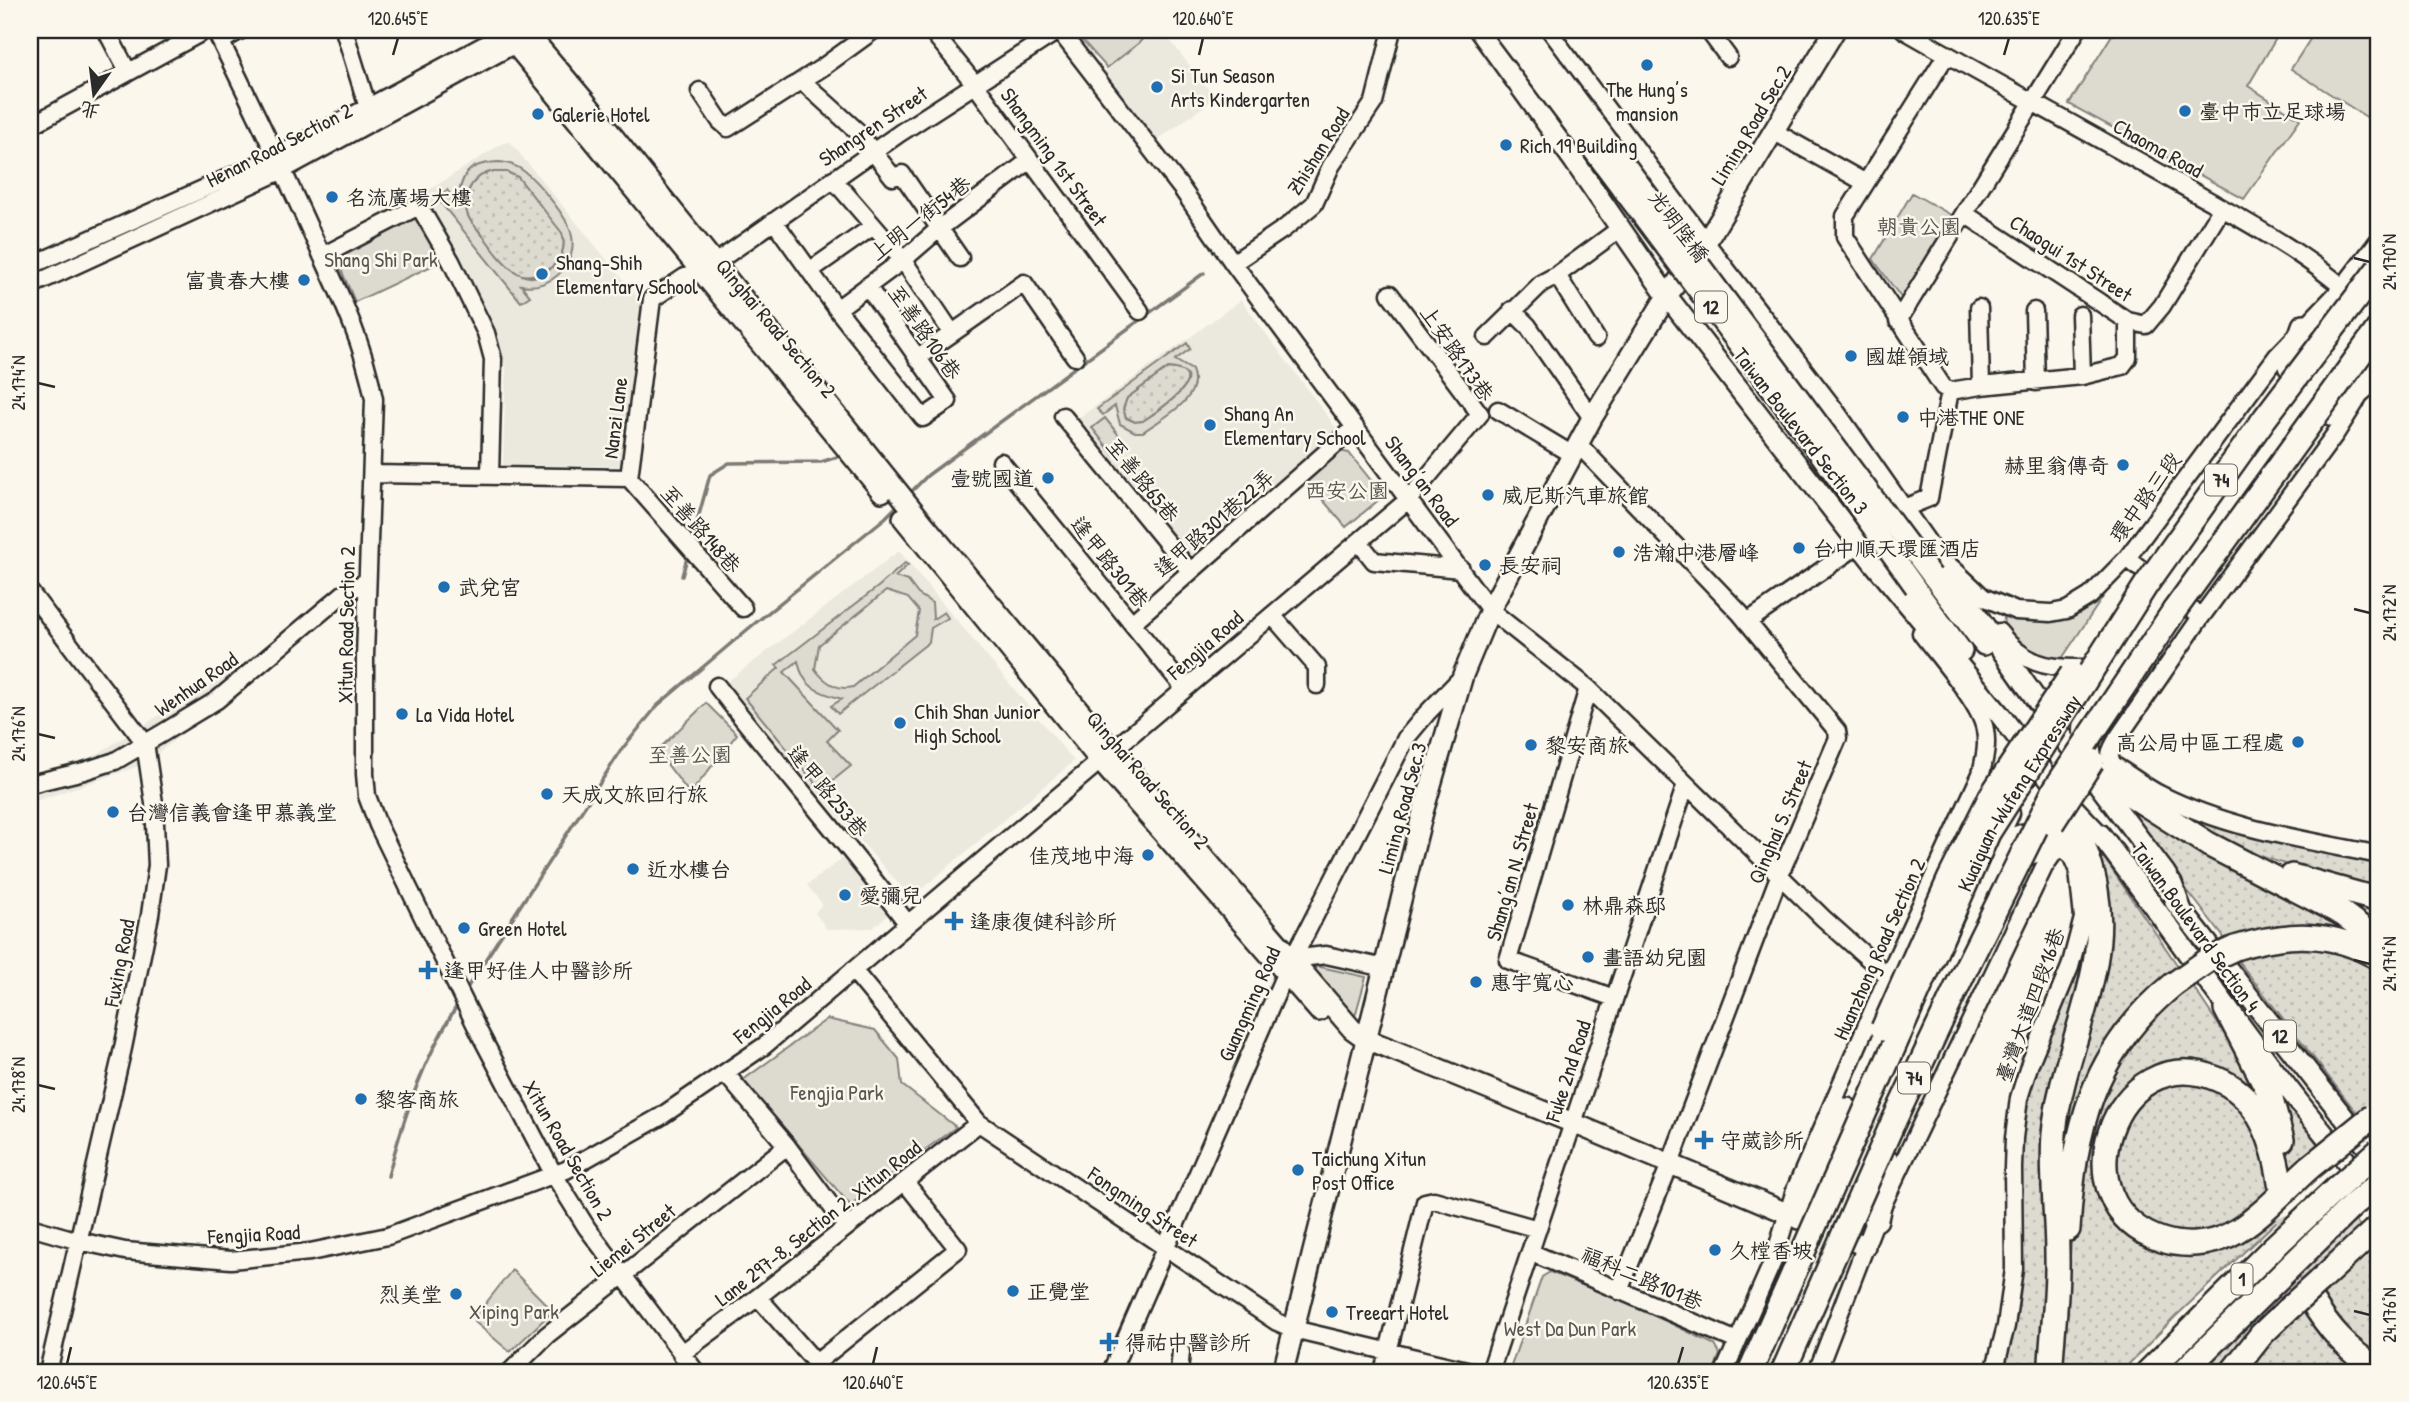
<svg xmlns="http://www.w3.org/2000/svg" width="2409" height="1402" font-family="'Patrick Hand','LXGW WenKai TC',sans-serif">
  <defs>
    <pattern id="grass-dots" width="8" height="8" patternUnits="userSpaceOnUse" patternTransform="scale(1.75)"><rect width="8" height="8" fill="#dddad0"/><path d="M2 2h.1M6 6h.1" fill="none" stroke="#bebbb3" stroke-width="1.8" stroke-linecap="round"/></pattern>
  </defs>
  <rect width="100%" height="100%" fill="#fbf7ec"/>
  <filter id="ink" filterUnits="userSpaceOnUse"><feTurbulence type="fractalNoise" baseFrequency=".0143" numOctaves="2"/><feDisplacementMap in="SourceGraphic" scale="14" xChannelSelector="R" yChannelSelector="G"/><feConvolveMatrix kernelMatrix="1 2 1 2 8 2 1 2 1" color-interpolation-filters="sRGB"/></filter>
  <g filter="url(#ink)">
    <path fill="#ebe8de" d="M1157,30H1162L1215,98L1152,144L1099,76Z
      M510,142L645,306L629,466L503,465L506,369L504,359L485,306L446,243L423,194L503,143Z
      M1241,300L1340,433L1191,559L1079,418Z
      M899,551L1074,761L911,898L723,685Z
      M276,643L290,652L142,765L30,803V781L68,772Z
      M846,856L890,913L873,928L827,929L815,913L822,904L807,885Z"/>
    <path fill="url(#grass-dots)" stroke="#84827e" stroke-width="2" d="M490,172H507L518,177L562,232C566,243 563,255 556,263C549,271 542,274 532,275C510,279 499,257 487,241C482,234 475,227 470,220C459,201 470,177 490,172Z
      M1168,368C1219,372 1155,413 1143,421L1135,422L1126,417L1123,409L1127,398Z
      M2114,796L2342,920L2377,947L2229,944Z
      M2170,808L2255,837L2379,863V889C2323,875 2252,859 2201,829C2190,823 2180,815 2170,808Z
      M2091,839L2180,969L2161,986L2072,1148L2056,1171L2082,1039Z
      M2318,893L2379,907V930Z
      M2093,924L2062,1073L2047,1335L2040,1372H2000L2024,1109L2080,943Z
      M2320,943L2379,967V1101L2360,1117L2235,957L2248,950Z
      M2190,982L2244,1063L2267,1112L2245,1092L2145,1078L2100,1166L2163,1247L2271,1210L2278,1220L2175,1317L2121,1372H2055L2068,1282L2075,1190L2097,1106L2125,1048L2159,1006Z
      M2173,1082L2217,1086L2252,1117L2272,1183L2270,1192L2234,1225L2181,1239L2125,1207L2111,1154L2134,1102Z
      M2276,1087L2321,1149L2291,1174Z
      M2356,1221L2365,1233L2226,1372H2194L2323,1249Z
      M2379,1237V1363L2361,1353L2316,1293Z
      M2303,1307L2330,1345L2358,1372H2241Z"/>
    <path fill="#dddad0" stroke="#84827e" stroke-width="2" fill-rule="evenodd" d="M1073,30H1150L1139,43L1107,68Z
      M2115,30H2281L2248,86L2300,119L2244,199L2069,104Z
      M2316,30H2379V125L2291,69Z
      M500,162C509,163 518,166 525,172C538,182 567,217 571,232C580,263 551,291 521,285L530,296L521,302L437,198L447,190L457,203C462,173 467,163 500,162ZM490,172H507L518,177L562,233C566,243 563,255 556,263C528,296 504,264 487,241C482,234 475,227 470,220C459,201 470,177 490,172Z
      M1912,193L1953,216L1902,299L1873,259Z
      M417,211L440,262L355,302L333,251Z
      M1187,343L1190,349L1175,360L1192,370C1204,399 1163,417 1143,432H1135L1120,424L1115,406L1103,415L1097,409ZM1168,368C1219,372 1155,413 1143,421L1135,422L1126,418L1123,409L1127,398Z
      M1105,418L1126,444L1113,454L1092,428Z
      M1339,451L1349,453L1381,493V498L1346,527L1305,479Z
      M905,563L908,565L895,577L908,581L918,594L932,603L933,619L944,612L948,618L931,628L929,642L838,714L831,706L842,699C818,692 803,688 798,661L784,672L838,730L827,741L851,766L821,790L745,698L779,668L776,665L879,586ZM886,591L908,598L919,611L915,635L853,687C837,691 824,681 815,669L819,645Z
      M2106,585L2107,591L2059,663L2037,660L2003,634L2004,614L2046,618Z
      M706,703L737,734L690,794L657,751Z
      M1316,966L1366,977L1354,1020L1315,975Z
      M827,1019L875,1030L899,1059L902,1085L956,1127L850,1205L743,1080Z
      M512,1270L553,1311L510,1352L475,1322V1317Z
      M1550,1272L1648,1312L1715,1345L1720,1354L1713,1372H1509L1542,1277Z"/>
    <g fill="none" stroke-linecap="round" stroke-linejoin="round">
      <path stroke="#7b7a75" stroke-width="3.5" d="M908,495L928,475L1204,273
        M692,540L710,475L729,463L821,462L837,457
        M682,576L688,554
        M465,991L622,749L658,705L748,629L885,518L900,503
        M388,1176C405,1113 423,1060 458,1004"/>
      <path stroke="#d1cec5" stroke-width="23" stroke-dasharray="23 11" stroke-linecap="butt" d="M2280,1182L2305,1304"/>
      <defs>
        <path id="minor" d="M106,30L128,72
          M215,30C248,97 281,165 312,234C337,288 363,340 374,399L365,656V774L367,796L378,825L480,1034L554,1175L587,1228L696,1372
          M344,30L368,108
          M931,30L974,83L1140,311
          M1059,30L1182,189L1233,263L1490,610L1588,688L1823,918L1888,976
          M1708,30L1728,57
          M1904,30C1993,81 2084,130 2174,181C2246,222 2323,260 2379,322
          M221,41L241,30
          M1947,54L1845,216V237L1943,387L1950,391
          M802,81L856,130L893,177L902,174L960,258
          M700,91L720,121L728,128L823,67L874,30
          M30,126L206,30
          M1773,131L1864,182
          M833,179L903,260L952,333
          M1965,214L2128,321L2146,325L2162,306L2222,208
          M774,221L837,309L923,418L948,401L867,286
          M322,256L419,206L451,261L486,333L493,359L490,475
          M1233,263L1285,228L1314,204L1331,166L1374,102L1392,30
          M30,266L277,156L512,30
          M811,270L872,227
          M1557,275L1596,338
          M30,286L283,170L541,30
          M1979,308L1981,386
          M837,309L903,260L940,228L1029,161
          M1512,310L1528,326L1592,418
          M2034,311L2036,382
          M2080,315L2082,376
          M1898,321L2077,30
          M1487,337L1542,283L1557,275L1621,228
          M2379,354L2355,403L2336,433L2201,617L2117,739C2112,749 2105,757 2115,766C2130,775 2145,787 2161,795C2229,829 2306,840 2379,855
          M917,358L1024,283L1075,357
          M1950,391L1981,386L2082,376L2122,366L2128,358V321
          M1498,410L1571,454
          M1063,416L1190,571
          M1578,444L1740,613L1837,731L1838,738L1779,876L1670,1164L1619,1291
          M1001,462L1185,689
          M372,474L629,478L652,299L685,277L700,272L715,263L900,133L1059,30
          M629,478L743,608
          M1904,508L1929,498L1950,391
          M1359,542L1374,561L1461,569
          M2127,558L2201,617
          M1951,567L1983,597L2016,611L2051,613L2067,610L2090,596L2127,558L2277,356L2343,287L2379,240
          M30,592L145,743L154,803L157,865L150,915L123,1048L48,1372
          M2171,594L2379,306
          M1272,615L1317,667V685
          M1747,622L1860,544
          M1132,623L1355,427
          M2135,625L2354,319
          M1999,632C2022,663 2046,669 2083,668
          M717,686C779,766 846,842 907,923
          M1588,688L1508,960L1614,998
          M30,784L84,771L115,761L161,734L217,700L343,594L367,581
          M2017,866L2026,857L2058,847
          M1976,888L2011,813
          M1292,959L1326,955L1385,968
          M853,970L979,1123L1277,1322L1293,1329L1475,1372
          M725,1073L787,1146L846,1226
          M30,1227L79,1241L125,1251L231,1260L310,1252L388,1236L566,1170L660,1117L764,1046L1409,499L1480,414L1390,294
          M1530,1252L1737,1341
          M758,1297L816,1363L958,1249L905,1182
          M681,1354L758,1297L979,1123
          M510,1372L547,1335L787,1146
          M1111,1372L1285,974L1406,738L1427,713L1462,677
          M1179,1372L1181,1352
          M1383,1372L1425,1202L1434,1200L1538,1229
          M1490,1372L1686,784
          M1724,1372L1773,1261L1795,1190L1888,976L1981,774C1984,760 1988,746 1985,730C1981,704 1938,656 1921,633
          M1769,1372L1855,1177L1979,909L1986,901
          M1817,1372L1876,1219L2044,867L2058,847
          M1994,1372L2006,1326L2014,1269L2013,1168L2014,1138L2019,1098L2030,1063L2070,967L2083,918L2078,871L2071,855L2058,847"/>
        <path id="major" d="M503,30L882,492
          M525,30L584,100L924,524L1129,770L1352,1029L1366,1039L1573,1123L1865,1246
          M1479,30L1574,161L1667,296L1873,562L2000,715L2065,799L2108,844
          M1546,30L1705,244L1834,411L2059,732L2165,873L2172,884L2182,911
          M903,518L1101,762L1319,1011
          M1932,576L1984,645
          M1915,587L1962,651
          M2100,834C2193,957 2277,1084 2379,1199
          M2175,902L2379,1162
          M1283,1372L1423,812L1463,675L1490,610L1592,418L1667,296L1705,244L1835,30"/>
        <path id="highway" d="M2290,366L2304,326
          M2331,414L2363,387
          M2089,753C2083,733 2085,719 2093,700L2171,594
          M2084,765L2208,844L2343,914L2379,941
          M2292,876L2379,900
          M1979,909L2011,841C2033,828 2061,838 2083,846
          M2235,948C2286,932 2332,930 2379,958
          M2226,1009L2269,1092L2282,1140
          M2280,1182C2274,1141 2259,1096 2217,1079C2115,1036 2054,1205 2162,1240C2184,1247 2209,1245 2229,1235C2258,1221 2286,1188 2310,1167
          M1799,1217L1847,1110
          M1876,1219L1888,1163
          M2068,1229C2074,1129 2092,1051 2174,984
          M2318,1282L2379,1226
          M2310,1298C2329,1330 2347,1350 2379,1370
          M2051,1362C2053,1327 2058,1291 2057,1256C2057,1215 2051,1175 2054,1134C2061,1052 2111,974 2096,890C2091,859 2076,829 2065,799
          M2148,1372L2274,1247L2337,1188
          M2183,1372L2354,1204
          M2232,1372L2262,1334L2287,1310"/>
      </defs>
      <use href="#minor" stroke="#2b2b2b" stroke-width="21"/>
      <use href="#major" stroke="#2b2b2b" stroke-width="24"/>
      <use href="#highway" stroke="#2b2b2b" stroke-width="28"/>
      <use href="#minor" stroke="#fbf7ec" stroke-width="16"/>
      <use href="#major" stroke="#fbf7ec" stroke-width="19"/>
      <use href="#highway" stroke="#fbf7ec" stroke-width="23"/>
      <defs>
        <path id="major-bridge" d="M1503,30L1807,436L1915,587
          M1525,30L1932,576"/>
        <g id="highway-bridge">
          <path d="M2052,823L2092,761"/>
          <path d="M2174,984L2207,961L2235,948"/>
          <path d="M1883,1029L1950,878L1991,796L2072,674"/>
          <path d="M2310,1167L2373,1116"/>
          <path d="M2337,1188L2379,1151"/>
          <path d="M2354,1204L2379,1184"/>
          <path d="M2287,1310L2318,1282"/>
          <path id="s1" d="M1750,1372L1988,833L2146,585L2265,418L2379,268"/>
          <path d="M1783,1372L1891,1127L1964,972L2055,789L2174,611L2379,328"/>
        </g>
      </defs>
      <use href="#major-bridge" stroke="#2b2b2b" stroke-width="24" stroke-linecap="butt"/>
      <use href="#highway-bridge" stroke="#2b2b2b" stroke-width="28" stroke-linecap="butt"/>
      <use href="#major-bridge" stroke="#fbf7ec" stroke-width="19"/>
      <use href="#highway-bridge" stroke="#fbf7ec" stroke-width="23"/>
    </g>
  </g>
  <path fill="none" stroke="#2b2b2b" stroke-width="2.5" d="M393,55L398,38M1199,55L1203,38M2004,55L2009,38M2354,258L2370,262M38,383L55,387M2354,609L2370,613M38,734L55,738M2354,960L2370,964M38,1085L55,1089M2354,1311L2370,1315M67,1364L71,1347M873,1364L877,1347M1678,1364L1683,1347"/>
  <g fill="#1f6fb2" stroke="#fbf7ec" stroke-width="2.5">
    <circle cx="1647" cy="65" r="7"/>
    <circle cx="1157" cy="87" r="7"/>
    <circle cx="2185" cy="111" r="7"/>
    <circle cx="538" cy="114" r="7"/>
    <circle cx="1506" cy="145" r="7"/>
    <circle cx="332" cy="197" r="7"/>
    <circle cx="542" cy="274" r="7"/>
    <circle cx="304" cy="280" r="7"/>
    <circle cx="1851" cy="356" r="7"/>
    <circle cx="1903" cy="417" r="7"/>
    <circle cx="1210" cy="425" r="7"/>
    <circle cx="2123" cy="465" r="7"/>
    <circle cx="1048" cy="478" r="7"/>
    <circle cx="1488" cy="495" r="7"/>
    <circle cx="1799" cy="548" r="7"/>
    <circle cx="1619" cy="552" r="7"/>
    <circle cx="1485" cy="565" r="7"/>
    <circle cx="444" cy="587" r="7"/>
    <circle cx="402" cy="714" r="7"/>
    <circle cx="900" cy="723" r="7"/>
    <circle cx="2298" cy="742" r="7"/>
    <circle cx="1531" cy="745" r="7"/>
    <circle cx="547" cy="794" r="7"/>
    <circle cx="113" cy="812" r="7"/>
    <circle cx="1148" cy="855" r="7"/>
    <circle cx="633" cy="869" r="7"/>
    <circle cx="845" cy="895" r="7"/>
    <circle cx="1568" cy="905" r="7"/>
    <path d="M950.5 910.5h7v7h7v7h-7v7h-7v-7h-7v-7h7z"/>
    <circle cx="464" cy="928" r="7"/>
    <circle cx="1588" cy="957" r="7"/>
    <path d="M424.5 959.5h7v7h7v7h-7v7h-7v-7h-7v-7h7z"/>
    <circle cx="1476" cy="982" r="7"/>
    <circle cx="361" cy="1099" r="7"/>
    <path d="M1700.5 1129.5h7v7h7v7h-7v7h-7v-7h-7v-7h7z"/>
    <circle cx="1298" cy="1170" r="7"/>
    <circle cx="1715" cy="1250" r="7"/>
    <circle cx="1013" cy="1291" r="7"/>
    <circle cx="456" cy="1294" r="7"/>
    <circle cx="1332" cy="1312" r="7"/>
    <path d="M1105.5 1331.5h7v7h7v7h-7v7h-7v-7h-7v-7h7z"/>
  </g>
  <g text-anchor="middle" dominant-baseline="central" stroke-width="5" stroke-linejoin="round" paint-order="stroke">
    <g fill="#fbf7ec" stroke="#696865" stroke-width="2">
      <rect x="1695" y="291.5" width="32" height="31" rx="5"/>
      <rect x="2205" y="464.5" width="32" height="31" rx="5"/>
      <rect x="2264" y="1020.5" width="32" height="31" rx="5"/>
      <rect x="1898" y="1062.5" width="32" height="31" rx="5"/>
      <rect x="2231.5" y="1263.5" width="21" height="31" rx="5"/>
    </g>
    <g font-size="19" font-weight="bold" fill="#2b2b2b">
      <text x="1711" y="307">12</text>
      <text x="2221" y="480">74</text>
      <text x="2280" y="1036">12</text>
      <text x="1914" y="1078">74</text>
      <text x="2242" y="1279">1</text>
    </g>
    <g font-size="21" fill="#2b2b2b" stroke="#fbf7ec" text-anchor="start">
      <text x="1171" y="75">Si Tun Season<tspan x="1171" dy="24">Arts Kindergarten</tspan></text>
      <text x="1647" y="89" text-anchor="middle">The Hung’s<tspan x="1647" dy="24">mansion</tspan></text>
      <text x="2199" y="111">臺中市立足球場</text>
      <text x="552" y="114">Galerie Hotel</text>
      <text x="1520" y="145">Rich 19 Building</text>
      <text x="346" y="197">名流廣場大樓</text>
      <text x="556" y="262">Shang-Shih<tspan x="556" dy="24">Elementary School</tspan></text>
      <text x="290" y="280" text-anchor="end">富貴春大樓</text>
      <text x="1865" y="356">國雄領域</text>
      <text x="1224" y="413">Shang An<tspan x="1224" dy="24">Elementary School</tspan></text>
      <text x="1917" y="417">中港THE ONE</text>
      <text x="2109" y="465" text-anchor="end">赫里翁傳奇</text>
      <text x="1034" y="478" text-anchor="end">壹號國道</text>
      <text x="1502" y="495">威尼斯汽車旅館</text>
      <text x="1813" y="548">台中順天環匯酒店</text>
      <text x="1633" y="552">浩瀚中港層峰</text>
      <text x="1499" y="565">長安祠</text>
      <text x="458" y="587">武兌宮</text>
      <text x="914" y="711">Chih Shan Junior<tspan x="914" dy="24">High School</tspan></text>
      <text x="416" y="714">La Vida Hotel</text>
      <text x="2284" y="742" text-anchor="end">高公局中區工程處</text>
      <text x="1545" y="745">黎安商旅</text>
      <text x="561" y="794">天成文旅回行旅</text>
      <text x="127" y="812">台灣信義會逢甲慕義堂</text>
      <text x="1134" y="855" text-anchor="end">佳茂地中海</text>
      <text x="647" y="869">近水樓台</text>
      <text x="859" y="895">愛彌兒</text>
      <text x="1582" y="905">林鼎森邸</text>
      <text x="970" y="921">逢康復健科診所</text>
      <text x="478" y="928">Green Hotel</text>
      <text x="1602" y="957">畫語幼兒園</text>
      <text x="444" y="970">逢甲好佳人中醫診所</text>
      <text x="1490" y="982">惠宇寬心</text>
      <text x="375" y="1099">黎客商旅</text>
      <text x="1720" y="1140">守葳診所</text>
      <text x="1312" y="1158">Taichung Xitun<tspan x="1312" dy="24">Post Office</tspan></text>
      <text x="1729" y="1250">久樘香坡</text>
      <text x="1027" y="1291">正覺堂</text>
      <text x="442" y="1294" text-anchor="end">烈美堂</text>
      <text x="1346" y="1312">Treeart Hotel</text>
      <text x="1125" y="1342">得祐中醫診所</text>
    </g>
    <g font-size="21" fill="#2b2b2b" stroke="#fbf7ec">
      <text transform="translate(1751 125) rotate(-59)">Liming Road Sec.2</text>
      <text transform="translate(873 126) rotate(-34)">Shangren Street</text>
      <text transform="translate(279 145) rotate(-27)">Henan Road Section 2</text>
      <text transform="translate(2158 148) rotate(29)">Chaoma Road</text>
      <text transform="translate(1318 151) rotate(-58)">Zhishan Road</text>
      <text transform="translate(1054 157) rotate(54)">Shangming 1st Street</text>
      <text transform="translate(920 218) rotate(-38)">上明一街54巷</text>
      <text transform="translate(1679 226) rotate(53)">光明陸橋</text>
      <text transform="translate(2071 258) rotate(33)">Chaogui 1st Street</text>
      <text transform="translate(776 328) rotate(50)">Qinghai Road Section 2</text>
      <text transform="translate(925 332) rotate(55)">至善路106巷</text>
      <text transform="translate(1457 353) rotate(55)">上安路173巷</text>
      <text transform="translate(615 418) rotate(-83)">Nanzi Lane</text>
      <text transform="translate(1801 431) rotate(52)">Taiwan Boulevard Section 3</text>
      <text transform="translate(1143 480) rotate(51)">至善路65巷</text>
      <text transform="translate(1422 481) rotate(53)">Shang’an Road</text>
      <text transform="translate(2145 497) rotate(-54)">環中路三段</text>
      <text transform="translate(1214 523) rotate(-41)">逢甲路301巷22弄</text>
      <text transform="translate(701 529) rotate(49)">至善路148巷</text>
      <text transform="translate(1110 562) rotate(51)">逢甲路301巷</text>
      <text transform="translate(346 625) rotate(-89)">Xitun Road Section 2</text>
      <text transform="translate(1205 645) rotate(-41)">Fengjia Road</text>
      <text transform="translate(196 684) rotate(-35)">Wenhua Road</text>
      <text transform="translate(1148 780) rotate(49)">Qinghai Road Section 2</text>
      <text transform="translate(828 791) rotate(50)">逢甲路253巷</text>
      <text stroke="none"><textPath href="#s1" startOffset="639">Kuaiguan-Wufeng Expressway</textPath></text>
      <text transform="translate(1402 808) rotate(-75)">Liming Road Sec.3</text>
      <text transform="translate(1780 822) rotate(-67)">Qinghai S. Street</text>
      <text transform="translate(1512 872) rotate(-74)">Shang’an N. Street</text>
      <text transform="translate(2196 927) rotate(54)">Taiwan Boulevard Section 4</text>
      <text transform="translate(1879 949) rotate(-66)">Huanzhong Road Section 2</text>
      <text transform="translate(119 963) rotate(-79)">Fuxing Road</text>
      <text transform="translate(1249 1004) rotate(-66)">Guangming Road</text>
      <text transform="translate(2030 1005) rotate(-70)">臺灣大道四段16巷</text>
      <text transform="translate(772 1010) rotate(-39)">Fengjia Road</text>
      <text transform="translate(1568 1071) rotate(-72)">Fuke 2nd Road</text>
      <text transform="translate(568 1150) rotate(60)">Xitun Road Section 2</text>
      <text transform="translate(1143 1207) rotate(34)">Fongming Street</text>
      <text transform="translate(818 1223) rotate(-38)">Lane 297-8, Section 2, Xitun Road</text>
      <text transform="translate(254 1234) rotate(-3)">Fengjia Road</text>
      <text transform="translate(633 1240) rotate(-39)">Liemei Street</text>
      <text transform="translate(1642 1278) rotate(23)">福科二路101巷</text>
    </g>
    <g font-size="21" fill="#585754" stroke="#fbf7ec">
      <text x="1919" y="226">朝貴公園</text>
      <text x="381" y="259">Shang Shi Park</text>
      <text x="1347" y="490">西安公園</text>
      <text x="690" y="754">至善公園</text>
      <text x="837" y="1092">Fengjia Park</text>
      <text x="514" y="1311">Xiping Park</text>
      <text x="1570" y="1328">West Da Dun Park</text>
    </g>
  </g>
  <rect width="2409" height="1402" fill="none" stroke="#fbf7ec" stroke-width="77"/>
  <g transform="translate(94 94) rotate(194)" stroke="#fbf7ec" stroke-width="5" paint-order="stroke">
  <path d="M0-5L12 26L0 18L-12 26Z" fill="#2b2b2b"/>
  <text y="-10" font-size="19" font-weight="bold" text-anchor="middle" fill="#2b2b2b">北</text>
  </g>
  <rect x="38" y="38" width="2332" height="1326" fill="none" stroke="#2b2b2b" stroke-width="2.5"/>
  <g font-size="18" text-anchor="middle" fill="#2b2b2b">
    <text x="398" y="25">120.645°E</text>
    <text x="1203" y="25">120.640°E</text>
    <text x="2009" y="25">120.635°E</text>
    <text transform="translate(2390 262) rotate(-90)" y="6">24.170°N</text>
    <text transform="translate(19 383) rotate(-90)" y="6">24.174°N</text>
    <text transform="translate(2390 613) rotate(-90)" y="6">24.172°N</text>
    <text transform="translate(19 734) rotate(-90)" y="6">24.176°N</text>
    <text transform="translate(2390 964) rotate(-90)" y="6">24.174°N</text>
    <text transform="translate(19 1085) rotate(-90)" y="6">24.178°N</text>
    <text transform="translate(2390 1315) rotate(-90)" y="6">24.176°N</text>
    <text x="67" y="1389">120.645°E</text>
    <text x="873" y="1389">120.640°E</text>
    <text x="1678" y="1389">120.635°E</text>
  </g>
</svg>
